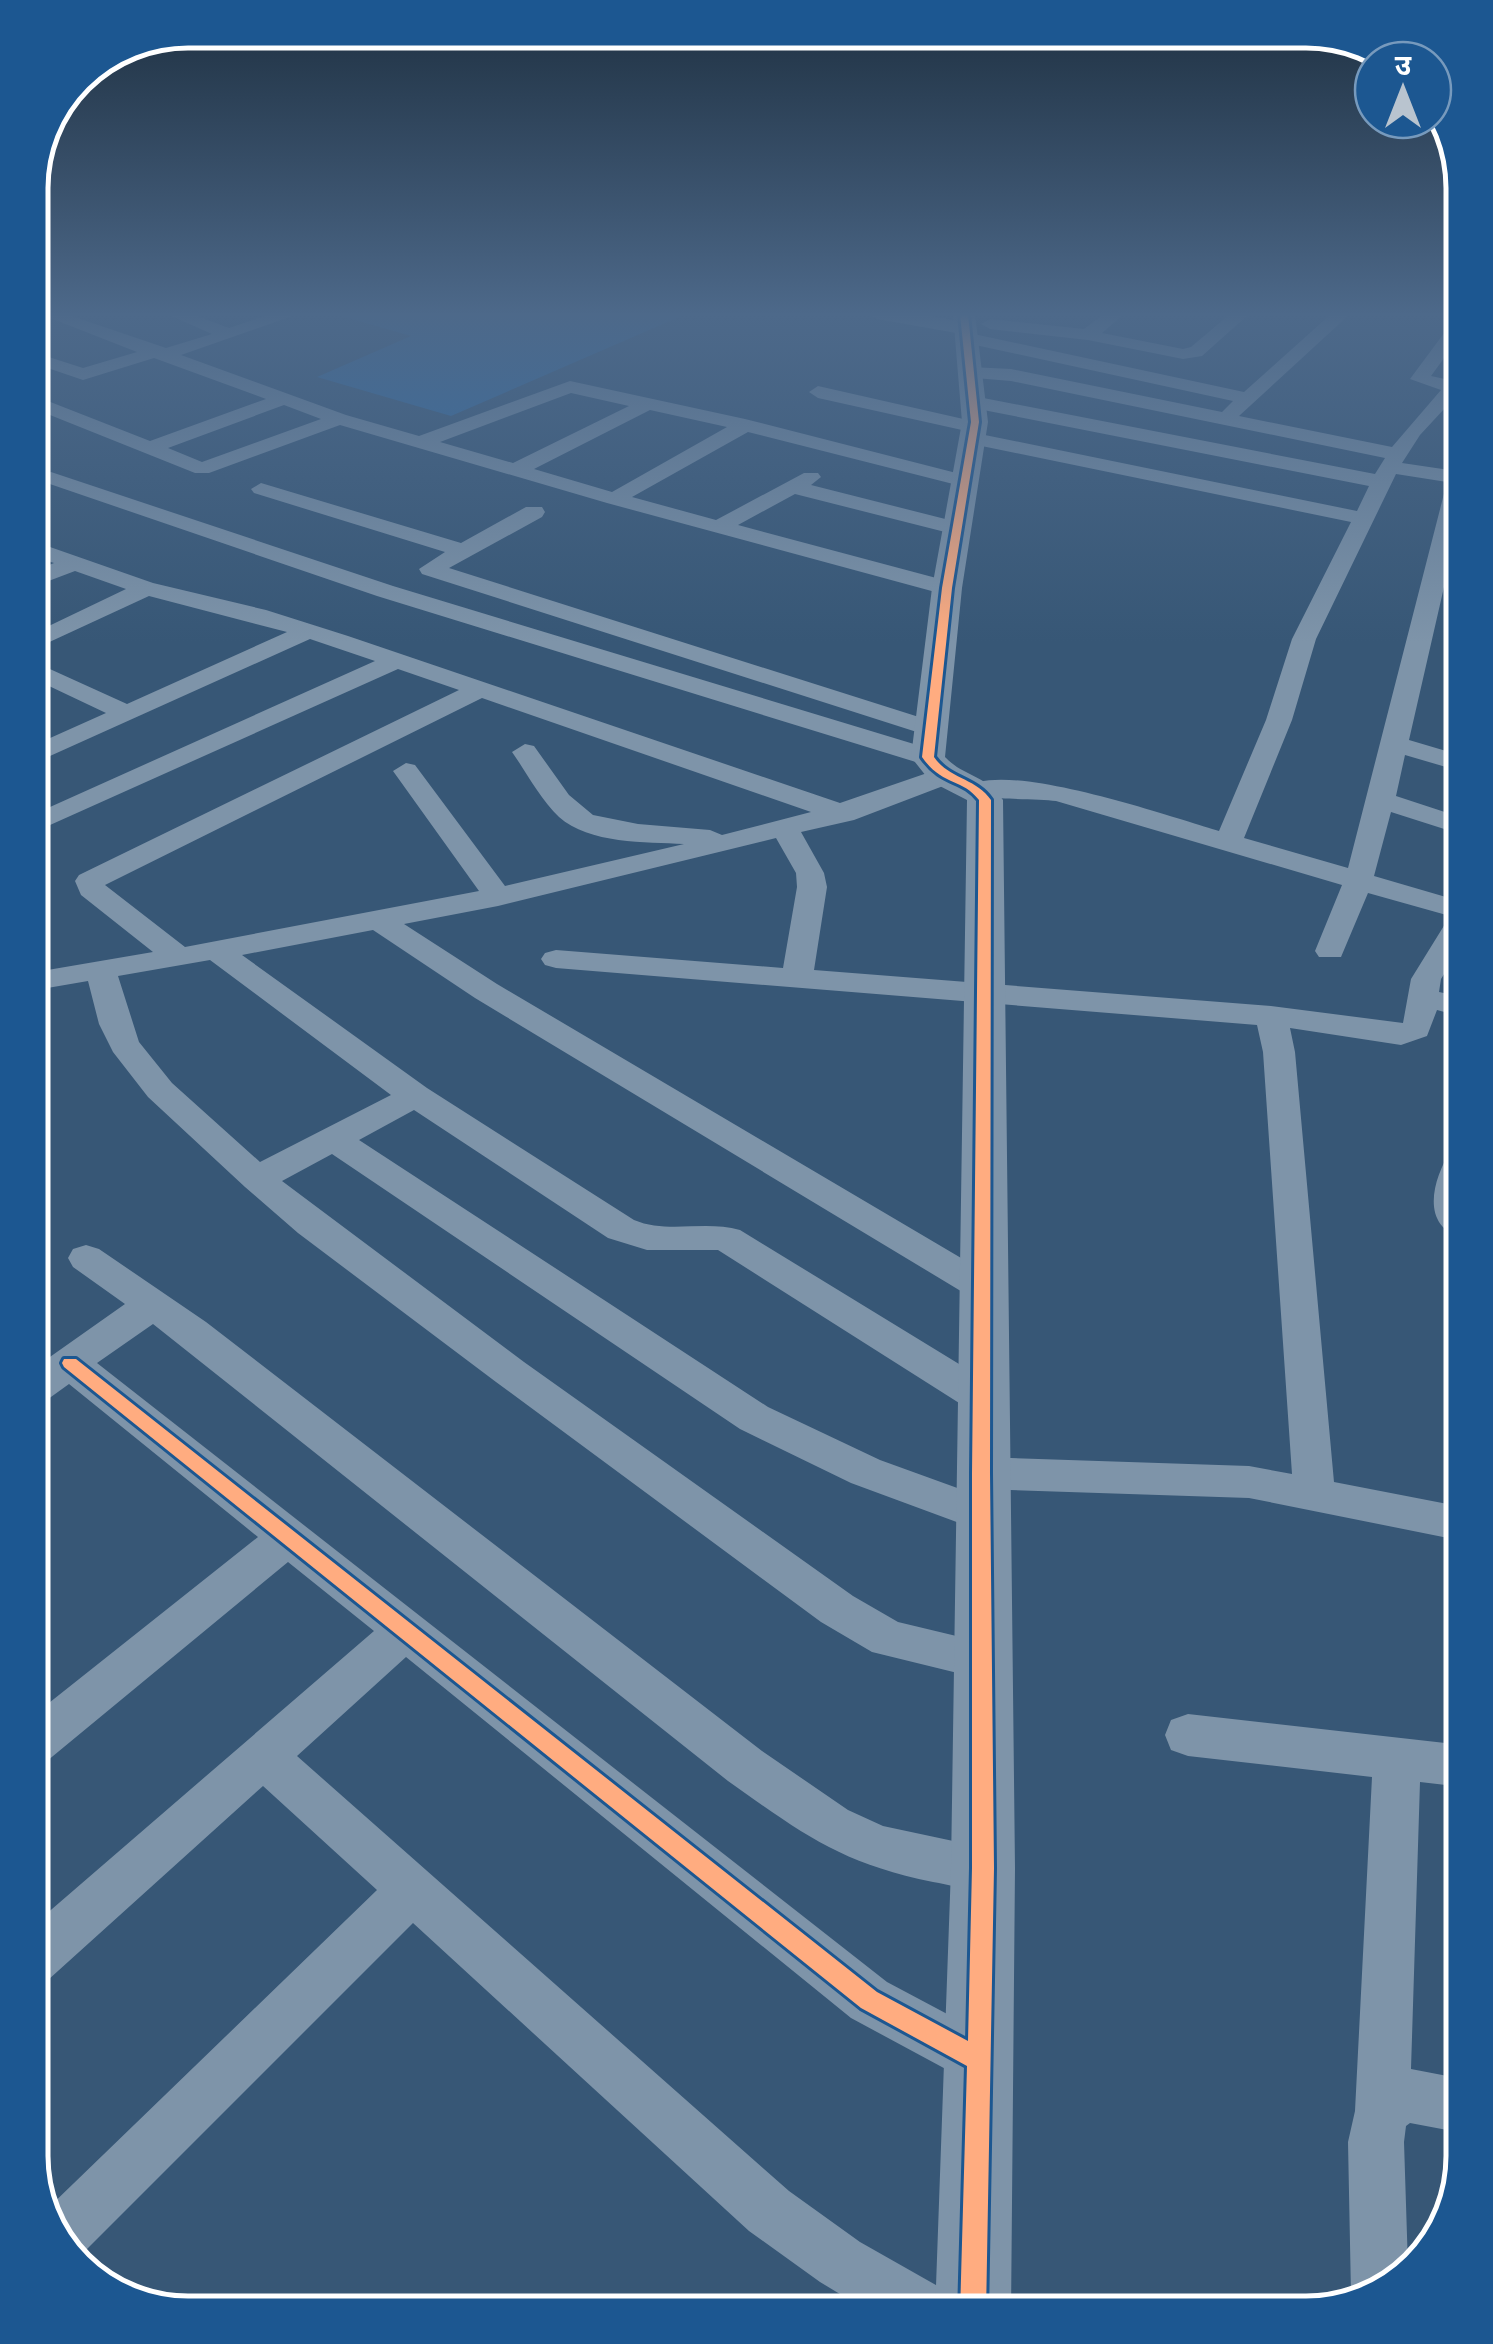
<svg xmlns="http://www.w3.org/2000/svg" width="1493" height="2344" font-family="'PT Sans Narrow','Noto Sans Devanagari',sans-serif">
  <rect width="100%" height="100%" fill="#375776"/>
  <path fill="#306da7" d="M334,314H686L451,416L317,377L411,336Z"/>
  <g fill="none" stroke-linecap="round" stroke-linejoin="round">
    <path fill="#7e94a9" fill-rule="evenodd" d="M40,314H66L166,348L212,334L167,314H192L229,328L271,314H298L181,355L346,415L419,436L570,381L745,419L972,477L975,481L965,487L748,432L632,497L716,520L804,473H818L821,477L811,485L965,524L968,529L957,535L795,494L738,525L955,583L958,588L947,595L939,593L607,503L340,425L209,473H195L30,407V394L150,441L266,399L154,358L83,380L30,362V351L83,368L137,352ZM571,393L629,406L513,463L440,442ZM284,405L321,419L202,462L168,448ZM650,410L727,427L612,492L534,469Z
      M868,314C896,314 952,313 974,329L969,333L1244,392L1331,314H1350L1239,416L1392,447L1441,390L1410,379L1456,317L1463,316V332L1431,376L1463,383V395L1458,394L1420,435L1402,463L1463,472V504L1409,740L1463,756V772L1405,755L1396,796L1463,818V835L1391,812L1374,876L1463,902V944L1441,979L1439,992L1463,997V1017L1437,1010L1427,1036L1401,1045L1290,1028L1295,1052L1334,1482L1463,1507V1541L1249,1498L981,1489L966,1484L960,1473L966,1462L981,1457L1249,1466L1292,1474L1263,1052L1257,1025L556,968L545,965L541,959L545,953L556,950L783,968L797,887L796,873L776,838L498,906L404,924L497,984L995,1278L1001,1287L995,1296L982,1300L969,1296L475,998L373,930L242,955L427,1088L634,1220C667,1234 705,1220 740,1230L995,1386L1001,1397L995,1408L981,1412L967,1408L718,1250H647L608,1238L414,1110L359,1140L768,1407L880,1460L996,1502L1002,1514L996,1526L981,1531L851,1483L740,1429L332,1154L282,1181L524,1362L853,1596L898,1622L998,1646L1005,1660L998,1674L982,1679L872,1652L821,1622L496,1382L298,1233L245,1187L148,1097L113,1052L99,1024L88,981L30,991V973L153,952L81,895L75,881L79,875L459,690L398,669L30,834V816L375,661L310,639L30,765V747L106,713L30,677V660L127,704L287,632L149,596L30,651V635L126,589L75,571L30,588V573L54,563L30,555V540L153,583L266,610L348,636L840,803L933,771H951L955,777L951,783L854,820L801,832L824,873L827,887L814,970L1271,1006L1403,1023L1411,979L1450,916L1368,893L1341,957H1319L1315,951L1342,885L1056,801C1036,798 975,801 965,790C994,755 1177,819 1219,831L1266,720L1292,639L1351,522L972,444L962,438L971,432L818,398L809,392L818,386L981,423L984,427L975,433L1357,511L1369,486L973,408L963,402L973,396L1375,474L1385,458L1011,381L963,377V369L970,367L1011,369L1222,412L1233,401L966,343L957,338L962,334L877,319ZM1396,474L1447,482L1348,868L1244,838L1292,720L1316,639ZM482,698L811,812L722,835L710,830L638,824L593,815L569,795L534,746L525,744L512,752C527,773 540,799 559,817C589,844 646,842 684,844L505,886L415,765L406,763L393,771L479,891L185,947L105,885ZM210,960L391,1095L260,1162L172,1083L139,1042L118,976Z
      M1104,314H1124L1102,333L1183,349L1191,347L1230,314H1249L1202,356L1183,359L1088,340L990,329L981,324L990,319L1084,329Z
      M51,472L393,586L937,751L941,757L937,763H919L377,596L44,482L41,478L44,474Z
      M261,483L461,543L526,507H542L545,512L542,517L449,568L941,724L945,729L941,734H923L422,574L419,569L445,552L254,493L251,489Z
      M1463,1146V1238C1419,1226 1433,1179 1451,1150Z
      M86,1245L99,1249L206,1322L762,1751L848,1810L883,1826L1000,1851L1008,1868L1000,1885C977,1894 957,1886 933,1882C840,1863 803,1834 728,1781L153,1324L97,1363L887,1982L998,2041L1006,2060L998,2079L979,2087L851,2018L406,1657L297,1756L789,2191L860,2242L950,2293L958,2314H873L820,2282L749,2231L413,1923L77,2259L46,2227L43,2213L377,1890L263,1786L48,1980L30,1987V1928L374,1631L288,1562L47,1761L30,1767V1718L258,1537L69,1384L44,1402L30,1406V1371L125,1304L73,1267L68,1258L73,1249Z
      M1188,1714L1463,1745V1787L1420,1782L1411,2069L1463,2079V2133L1410,2123L1406,2126L1404,2142L1408,2267L1376,2298L1354,2303L1351,2294L1348,2142L1355,2111L1372,1777L1188,1756L1171,1750L1165,1735L1171,1720Z"/>
    <path fill="#7e94a9" fill-rule="evenodd" d="M953,314H975L988,422L962,588L945,757C964,777 985,774 1003,800L1015,1868L1011,2314H935L951,1868L967,800L930,781L911,757L932,588L962,422Z"/>
    <defs>
      <path id="cycleway" d="M960,314H968L979,422L952,588L934,757C949,779 976,778 991,800L990,1473L994,1868L986,2314H960L967,2066L861,2008L64,1367L62,1363L64,1359H76L877,1992L968,2041L972,1868V1473L979,800C962,778 942,786 922,757L942,588L971,422Z"/>
    </defs>
    <use href="#cycleway" stroke="#1c5791" stroke-width="6"/>
    <use href="#cycleway" fill="#ffac80" fill-rule="evenodd"/>
  </g>
  <linearGradient id="sky" x2="0" y2="1"><stop stop-color="#1e3041"/><stop offset="0.49" stop-color="#4d698a"/><stop offset="1" stop-color="#4d698a" stop-opacity="0"/></linearGradient>
  <rect width="1493" height="642" fill="url(#sky)"/>
  <path d="M0 0H1493V2344H0ZM188 48H1306A140 140 0 0 1 1446 188V2156A140 140 0 0 1 1306 2296H188A140 140 0 0 1 48 2156V188A140 140 0 0 1 188 48Z" fill="#1c5791" fill-rule="evenodd"/>
  <path fill="none" stroke="#fff" stroke-width="5" d="M188 48H1306A140 140 0 0 1 1446 188V2156A140 140 0 0 1 1306 2296H188A140 140 0 0 1 48 2156V188A140 140 0 0 1 188 48Z"/>
  <g transform="translate(1403 90)"><circle r="48" fill="#1c5791" stroke="#779abd" stroke-width="2.5"/>
  <path d="M0-8L18 38L0 25L-18 38Z" fill="#b9c4cf"/>
  <text y="-15" font-size="28" font-weight="bold" text-anchor="middle" fill="#ffffff">उ</text>
  </g>
</svg>
